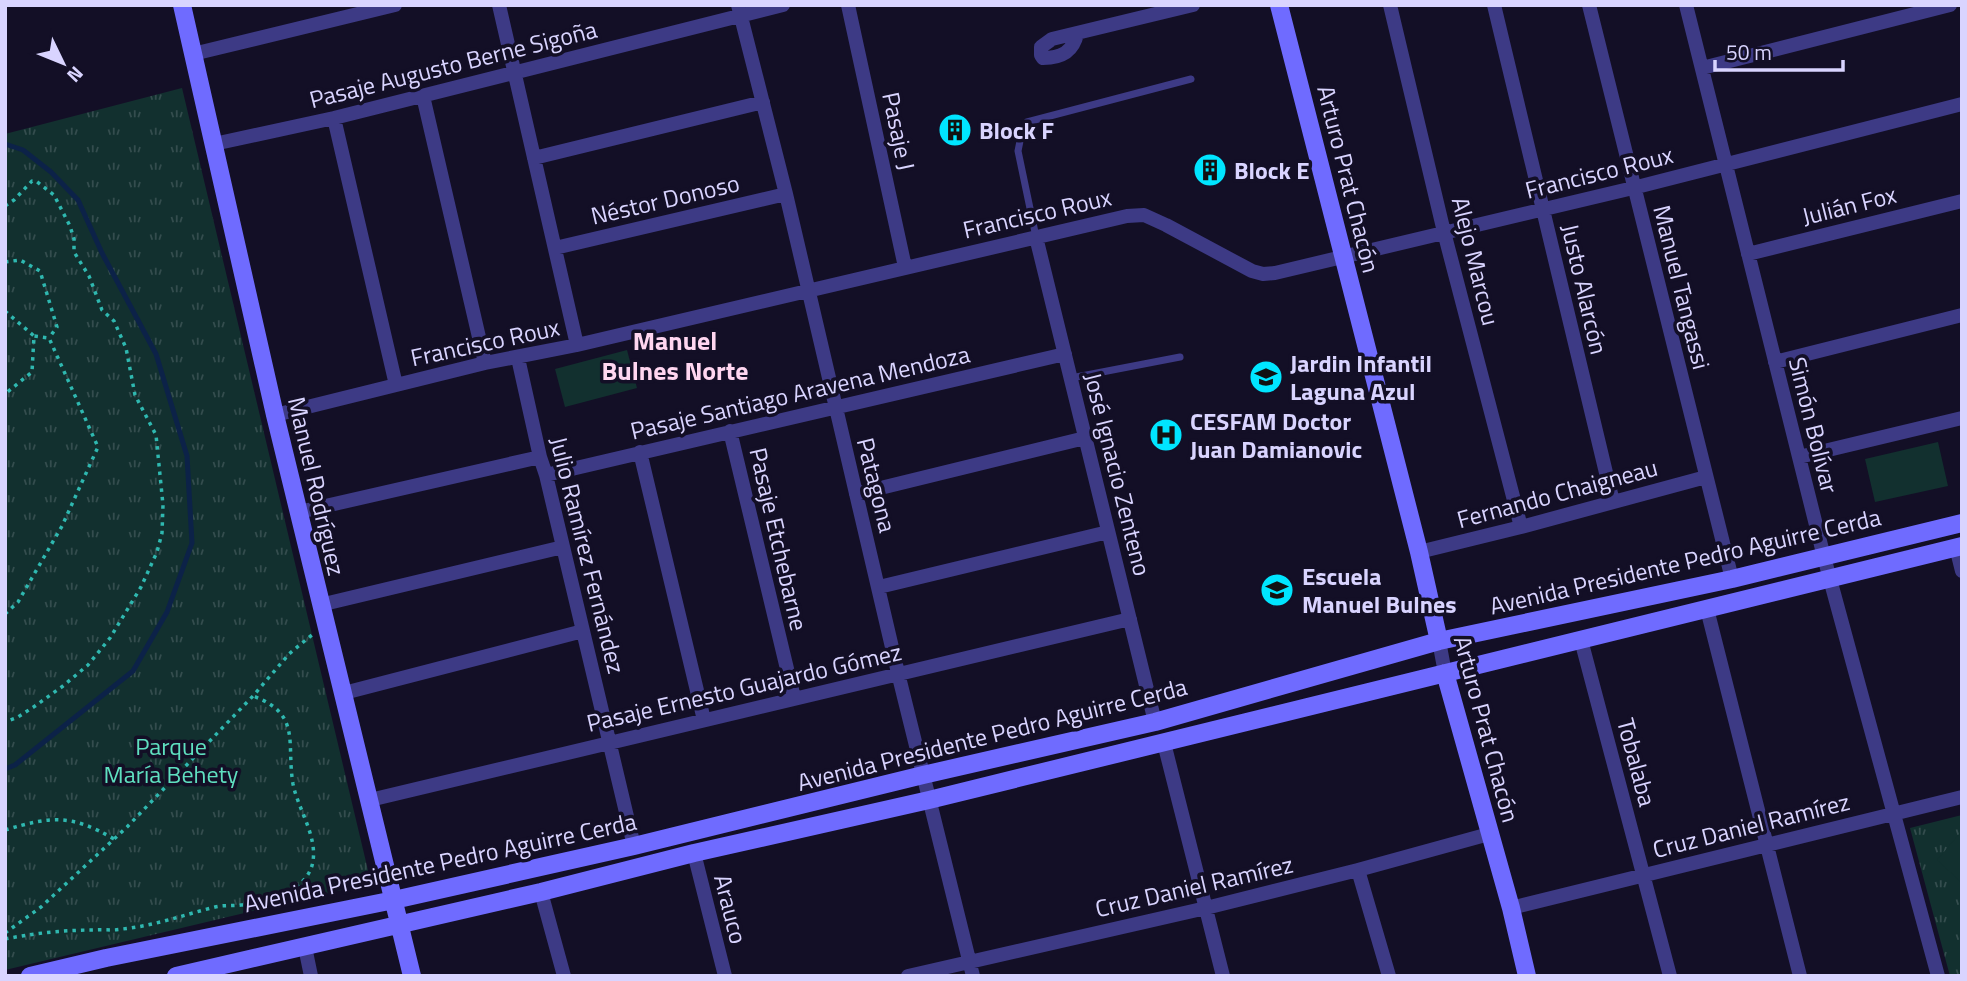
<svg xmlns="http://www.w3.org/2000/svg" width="1967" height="981" font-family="'Titillium Web',sans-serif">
  <defs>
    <pattern id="park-tufts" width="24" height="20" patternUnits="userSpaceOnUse" patternTransform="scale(1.75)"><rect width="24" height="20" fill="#12302f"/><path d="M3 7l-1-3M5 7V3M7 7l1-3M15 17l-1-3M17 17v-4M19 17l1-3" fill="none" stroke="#344d4e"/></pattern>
  </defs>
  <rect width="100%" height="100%" fill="#130f26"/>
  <path fill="url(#park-tufts)" d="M182,88L371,883L5,970V134Z
    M1962,815V971L1958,976H1950L1910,828Z"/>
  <path fill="#12302f" d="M627,350L637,388L565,407L555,369Z
    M1938,442L1948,486L1875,502L1865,459Z
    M1961,832L1962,833V883L1937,860Z"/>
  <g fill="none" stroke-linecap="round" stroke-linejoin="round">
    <path stroke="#0c2248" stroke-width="5" d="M5,144L23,150L51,172L78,200L102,253L156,354L187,456L192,543L167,612L133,671L15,765L5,769"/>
    <path stroke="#2fb8b0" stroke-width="3.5" stroke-dasharray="3.5 5" stroke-linecap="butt" d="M5,206L14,200L32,181H36L54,195L70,226L74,239V252L89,276L102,310L114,321L126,348L135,395L156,435L163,505L162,533L157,552L141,587L110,638L88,665L63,686L35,706L18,717L5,722
      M5,262L20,260L40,271L57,327L49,338
      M5,311L34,336L32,372L5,394
      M5,614L18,602L62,526L98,447L49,338L34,336
      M5,830C52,816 71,814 114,839
      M5,933L41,907L127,827L253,696L289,654L313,634
      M5,939C35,933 65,930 95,930C104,929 113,931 122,929C154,926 183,915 215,907C223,905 232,906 241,905C250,904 258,900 267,898C273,895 281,895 287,892C300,886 311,875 313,861C317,835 298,809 293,784C286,743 302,714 253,696"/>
    <path stroke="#3d3a85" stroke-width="7" d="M1036,237L1018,151L1022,131L1027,122L1191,79
      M1071,378L1180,357"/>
    <path stroke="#3d3a85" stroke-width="14" d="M499,5L577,345
      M738,5L786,194L898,673L973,976
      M848,5L905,267
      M1390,5L1444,232L1521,527
      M1494,5L1613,502
      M1589,5L1732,579
      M1686,5L1824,557L1938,976
      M1077,34C1073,52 1061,58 1043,58L1041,55V47L1052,39L1193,5
      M193,54L395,5
      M1702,68L1950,5
      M423,96L485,363
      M334,118L396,385
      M214,144L334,118L783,5
      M534,158L763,102
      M1036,237L1155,722
      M555,248L786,194
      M1748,254L1962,201
      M518,358L540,457L546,475L634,846
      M1775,362L1962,315
      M275,415L485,363L577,345L1127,216L1144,215L1166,225L1252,271L1263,274L1275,273L1633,188L1962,104
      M730,431L794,698
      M640,452L704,720
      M1799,457L1962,418
      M546,475L1065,354
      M856,494L1085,438
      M299,512L540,457
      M1956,547L1962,571
      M1419,552L1521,527L1706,477
      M879,587L1108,532
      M320,605L563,547
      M1707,609L1800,976
      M1581,640L1670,976
      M1439,641L1445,673
      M344,693L583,631
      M1164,743L1223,976
      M370,800L1130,619
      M694,853L725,976
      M1358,870L1389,976
      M541,892L564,976
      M1511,908L1962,797
      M305,947L311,976
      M908,976L1206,908L1358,870L1489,834"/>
    <path stroke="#6f6bff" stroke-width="18" d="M182,5L275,415L412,976
      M1279,5L1419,552L1439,641
      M1445,673L1511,908L1527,976
      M30,976L106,958L394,900L634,846L923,775L1155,722L1439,641L1732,579L1962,523
      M176,976L541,892L694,853L929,800L1962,546"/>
  </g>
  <defs>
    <symbol id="building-disc" viewBox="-11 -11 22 22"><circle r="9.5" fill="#00e5ff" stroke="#130f26"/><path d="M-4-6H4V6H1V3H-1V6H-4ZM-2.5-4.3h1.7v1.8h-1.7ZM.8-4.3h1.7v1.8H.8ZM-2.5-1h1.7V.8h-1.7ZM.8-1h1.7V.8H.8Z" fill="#111"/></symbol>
    <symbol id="school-disc" viewBox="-11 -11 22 22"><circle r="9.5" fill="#00e5ff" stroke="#130f26"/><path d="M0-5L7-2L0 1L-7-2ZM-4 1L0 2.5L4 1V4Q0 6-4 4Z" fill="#111"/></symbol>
    <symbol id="hospital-disc" viewBox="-11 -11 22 22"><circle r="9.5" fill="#00e5ff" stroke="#130f26"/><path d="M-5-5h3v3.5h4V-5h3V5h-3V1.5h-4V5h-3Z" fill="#111"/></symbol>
  </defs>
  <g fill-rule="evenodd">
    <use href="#building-disc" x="936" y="111" width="38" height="38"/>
    <use href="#building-disc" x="1191" y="151" width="38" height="38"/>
    <use href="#school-disc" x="1247" y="358" width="38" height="38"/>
    <use href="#hospital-disc" x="1147" y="416" width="38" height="38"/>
    <use href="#school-disc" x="1258" y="571" width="38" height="38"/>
  </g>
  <g text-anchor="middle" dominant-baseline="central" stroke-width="7" stroke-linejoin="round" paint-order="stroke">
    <g font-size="24" fill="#d9d4ff" stroke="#130f26">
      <text transform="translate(453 64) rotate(-14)">Pasaje Augusto Berne Sigoña</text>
      <text transform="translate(899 131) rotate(78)">Pasaje J</text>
      <text transform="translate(1599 172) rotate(-14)">Francisco Roux</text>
      <text transform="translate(1349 179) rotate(76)">Arturo Prat Chacón</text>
      <text transform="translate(665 199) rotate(-13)">Néstor Donoso</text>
      <text transform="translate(1849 205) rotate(-14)">Julián Fox</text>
      <text transform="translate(1037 213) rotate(-13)">Francisco Roux</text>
      <text transform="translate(1476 261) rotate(76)">Alejo Marcou</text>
      <text transform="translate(1682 287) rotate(76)">Manuel Tangassi</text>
      <text transform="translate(1585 289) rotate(77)">Justo Alarcón</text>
      <text transform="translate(485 342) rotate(-12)">Francisco Roux</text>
      <text transform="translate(800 392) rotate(-13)">Pasaje Santiago Aravena Mendoza</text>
      <text transform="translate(1814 425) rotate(76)">Simón Bolívar</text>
      <text transform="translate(1118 474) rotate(76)">José Ignacio Zenteno</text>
      <text transform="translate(877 485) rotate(76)">Patagona</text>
      <text transform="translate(317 486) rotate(77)">Manuel Rodríguez</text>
      <text transform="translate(1557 493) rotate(-15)">Fernando Chaigneau</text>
      <text transform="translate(779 539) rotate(77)">Pasaje Etchebarne</text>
      <text transform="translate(588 555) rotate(76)">Julio Ramírez Fernández</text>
      <text transform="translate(1685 561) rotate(-13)">Avenida Presidente Pedro Aguirre Cerda</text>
      <text transform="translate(744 687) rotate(-13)">Pasaje Ernesto Guajardo Gómez</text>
      <text transform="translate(1487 729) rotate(75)">Arturo Prat Chacón</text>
      <text transform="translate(992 734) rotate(-14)">Avenida Presidente Pedro Aguirre Cerda</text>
      <text transform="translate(1637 762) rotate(75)">Tobalaba</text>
      <text transform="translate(1751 825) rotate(-14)">Cruz Daniel Ramírez</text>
      <text transform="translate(440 862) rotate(-12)">Avenida Presidente Pedro Aguirre Cerda</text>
      <text transform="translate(1194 886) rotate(-13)">Cruz Daniel Ramírez</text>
      <text transform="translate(731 909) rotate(76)">Arauco</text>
    </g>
    <g font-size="24" font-weight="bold" fill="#d9d4ff" stroke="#130f26" text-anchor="start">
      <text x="979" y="130">Block F</text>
      <text x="1234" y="170">Block E</text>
      <text x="1290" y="363">Jardin Infantil<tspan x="1290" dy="28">Laguna Azul</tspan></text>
      <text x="1190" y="421">CESFAM Doctor<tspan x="1190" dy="28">Juan Damianovic</tspan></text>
      <text x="1302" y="576">Escuela<tspan x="1302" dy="28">Manuel Bulnes</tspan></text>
    </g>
    <g font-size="24" fill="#5fe0c0" stroke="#130f26">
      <text x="171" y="746">Parque<tspan x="171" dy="28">María Behety</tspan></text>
    </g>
    <g font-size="26" font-weight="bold" fill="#ffd6f0" stroke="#130f26">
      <text x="675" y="340">Manuel<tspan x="675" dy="30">Bulnes Norte</tspan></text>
    </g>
  </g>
  <rect width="1967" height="981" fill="none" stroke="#d9d4ff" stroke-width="14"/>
  <g transform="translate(63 63) rotate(133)" stroke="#130f26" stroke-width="5" paint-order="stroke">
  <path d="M0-5L12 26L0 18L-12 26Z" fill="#d9d4ff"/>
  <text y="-10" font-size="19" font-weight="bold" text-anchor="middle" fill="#d9d4ff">N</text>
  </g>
  <path d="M1715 60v10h128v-10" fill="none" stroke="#d9d4ff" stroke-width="3.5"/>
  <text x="1726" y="60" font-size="21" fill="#d9d4ff" stroke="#130f26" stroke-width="5" paint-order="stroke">50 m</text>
</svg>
